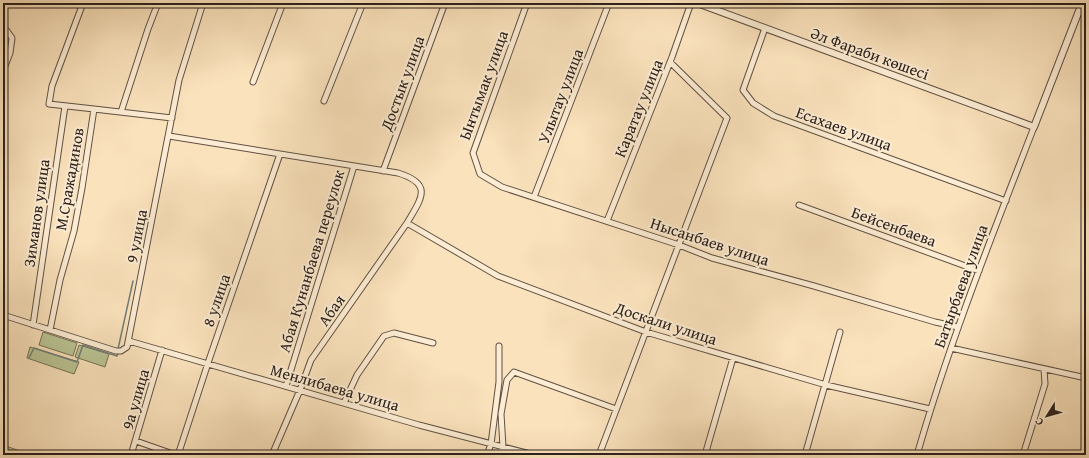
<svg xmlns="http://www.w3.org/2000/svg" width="1089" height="458" font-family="'Gentium Book Plus',serif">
  <rect width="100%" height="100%" fill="#fae2bc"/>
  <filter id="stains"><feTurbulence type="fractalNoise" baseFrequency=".005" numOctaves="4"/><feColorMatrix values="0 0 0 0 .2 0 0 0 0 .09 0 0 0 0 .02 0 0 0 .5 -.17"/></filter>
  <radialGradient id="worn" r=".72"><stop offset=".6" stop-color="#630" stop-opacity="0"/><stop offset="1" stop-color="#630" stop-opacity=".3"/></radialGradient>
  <path fill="#bac494" stroke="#737258" d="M43,332L77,343L73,356L39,345Z
    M79,345L109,354L105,367L75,357Z
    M30,347L79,362L74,374L27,358Z
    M3,445L20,451L18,455H3Z"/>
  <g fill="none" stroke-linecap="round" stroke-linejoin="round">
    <path stroke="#727e7a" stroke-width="1.5" d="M118,349L133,281
      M29,358L34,348L77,362L83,345L117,356L118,353"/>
    <defs>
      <path id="minor" d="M83,3L52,86L49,104L94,109
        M527,3L473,153L480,174L502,187L679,245L712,258L814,286L935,322L958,327
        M765,28L743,90L753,103L774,116L1006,201
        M3,30L7,31L12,38L10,53L3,71
        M253,82L283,3
        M324,101L363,3
        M121,112L148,29L158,3
        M169,136L398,173C434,184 421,199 407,223L311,360L300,390L272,455
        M383,171L445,3
        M534,197L609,3
        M799,205L979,271
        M607,221L672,57L691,3
        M407,223L498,276L646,332L826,385L930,409
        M3,315L116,351H121L127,347L179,80L203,3
        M33,325L65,106
        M50,330L60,280L74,231L82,188L94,109L172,118
        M129,341L419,425L534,455
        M951,348L1086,378
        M286,386L354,166
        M344,403L357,375L384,336L394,333L433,343
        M136,441L176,455
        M131,455L162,350
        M178,455L209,360L280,154
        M487,455L491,444L499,382V346
        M500,455L503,447L501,414L507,380L514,372L616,409
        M599,455L727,118L670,62
        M705,455L733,358
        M805,455L840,332
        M917,455C949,343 992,236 1034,127
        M1023,455L1045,384L1044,369"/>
      <path id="tertiary" d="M697,3L1034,127L1082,3"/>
    </defs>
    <use href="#minor" stroke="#605143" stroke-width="7"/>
    <use href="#tertiary" stroke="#605143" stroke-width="8"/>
    <use href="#minor" stroke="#fcecd3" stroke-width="5"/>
    <use href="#tertiary" stroke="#fcecd3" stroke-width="6"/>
  </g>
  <g text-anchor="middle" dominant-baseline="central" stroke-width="4" stroke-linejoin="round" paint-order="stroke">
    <g font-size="16" fill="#2c211b" stroke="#fcecd3">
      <text transform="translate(870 53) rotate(20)">Әл Фараби көшесі</text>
      <text transform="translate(402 83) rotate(-70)">Достык улица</text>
      <text transform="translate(483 85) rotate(-70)">Ынтымак улица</text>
      <text transform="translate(560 96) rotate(-69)">Улытау улица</text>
      <text transform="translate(638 108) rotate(-68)">Каратау улица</text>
      <text transform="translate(844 128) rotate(20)">Есахаев улица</text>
      <text transform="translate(69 179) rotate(-80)">М.Сражадинов</text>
      <text transform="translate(36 213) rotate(-82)">Зиманов улица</text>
      <text transform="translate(894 226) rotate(20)">Бейсенбаева</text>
      <text transform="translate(136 236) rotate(-79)">9 улица</text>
      <text transform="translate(710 241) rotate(18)">Нысанбаев улица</text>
      <text transform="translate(311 261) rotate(-73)">Абая Кунанбаева переулок</text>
      <text transform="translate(960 286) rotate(-70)">Батырбаева улица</text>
      <text transform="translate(216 300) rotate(-71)">8 улица</text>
      <text transform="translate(331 310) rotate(-55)">Абая</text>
      <text transform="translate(666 323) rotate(18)">Доскали улица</text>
      <text transform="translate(335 387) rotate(16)">Менлибаева улица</text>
      <text transform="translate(135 399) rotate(-74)">9а улица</text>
    </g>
  </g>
  <rect width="1089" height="458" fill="none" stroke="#fae2bc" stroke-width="16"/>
  <rect x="4" y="4" width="1081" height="450" fill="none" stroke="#2c211b" stroke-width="2"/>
  <rect x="8" y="8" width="1073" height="442" fill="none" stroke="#2c211b"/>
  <g transform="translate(1047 416) rotate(233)" stroke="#fcecd3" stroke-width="3" paint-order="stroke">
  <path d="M0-3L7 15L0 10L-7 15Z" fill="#2c211b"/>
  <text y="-6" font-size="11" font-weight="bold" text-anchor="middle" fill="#2c211b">С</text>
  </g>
  <rect width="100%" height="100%" filter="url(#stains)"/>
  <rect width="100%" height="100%" fill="url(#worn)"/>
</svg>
